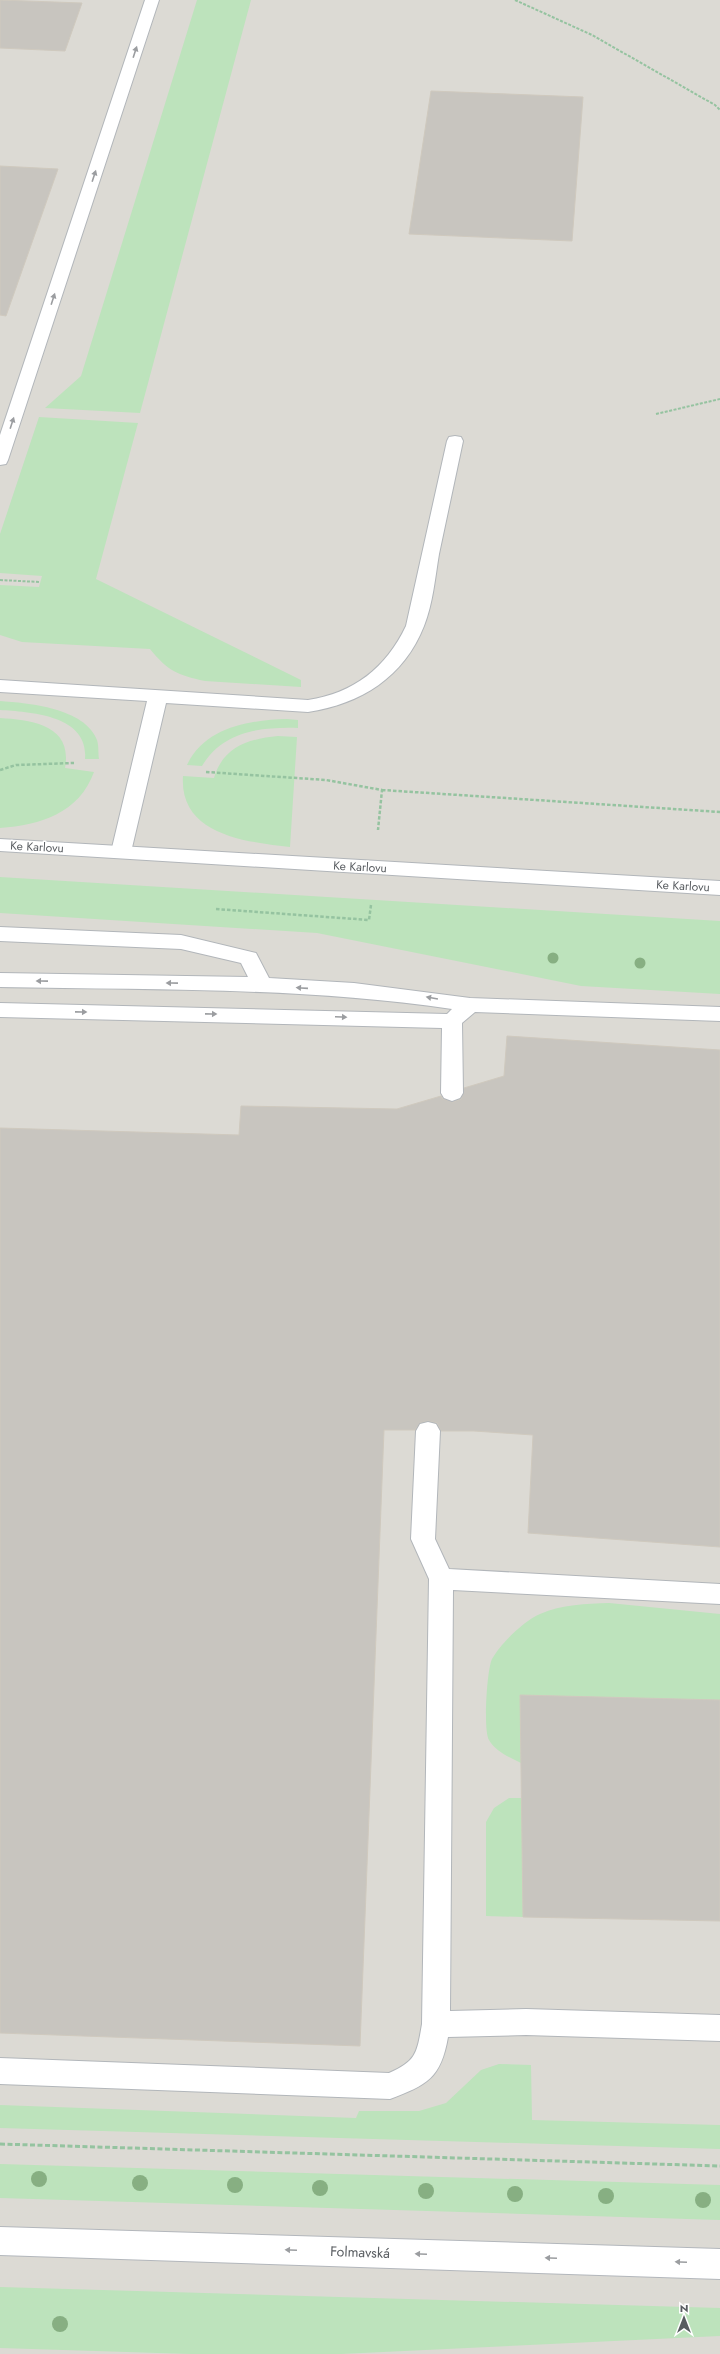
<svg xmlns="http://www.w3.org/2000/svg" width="720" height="2354" font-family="Jost,sans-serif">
  <rect width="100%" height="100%" fill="#ebe8df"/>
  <path fill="#dcdad4" d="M0,0H720V2354H0Z"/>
  <path fill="#bde3bc" d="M197,0H251L140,413L45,408L81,376Z
    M39,417L138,423L96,579L301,680V687L205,681C177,675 168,671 150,649L22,642L0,635V585L39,587L42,576L0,573V534Z
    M0,701C28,703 85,708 97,740C99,746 98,753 99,759H85C89,715 30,712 0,710Z
    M0,718C32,720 73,725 65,768L94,772C79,813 41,825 0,828Z
    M287,719L298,720V728C260,727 223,731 202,766L187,765C205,727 250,720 287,719Z
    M278,736L297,737L290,847C247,842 179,835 183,776L214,778C223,747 248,739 278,736Z
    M0,877L720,921V994L581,986L317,933L0,913Z
    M609,1603L720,1614V1700L520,1695L521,1763C509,1757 496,1752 489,1740C483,1731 487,1669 492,1659C501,1643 524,1621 540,1614C562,1604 586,1604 609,1603Z
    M509,1798H522L523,1917L486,1916V1822L494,1808Z
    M499,2064L531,2065L532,2120L720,2125V2149L0,2128V2105L356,2118L359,2111H419L446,2103L481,2070Z
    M0,2164L720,2185V2220L0,2198Z
    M0,2287L720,2308V2336L341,2354H190L0,2348Z"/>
  <path fill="#c8c5bf" stroke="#cfc9be" d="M0,0L82,3L65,51L0,48Z
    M431,91L583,97L572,241L409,234Z
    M0,166L58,169L6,316L0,315Z
    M507,1036L720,1050V1547L528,1533L533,1435L474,1431H441L437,1423L428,1421L420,1423L415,1430H384L360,2046L0,2033V1128L239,1135L241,1106L397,1109L441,1096L443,1099L453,1102L461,1099L464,1088L504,1076Z
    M520,1695L720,1700V1921L523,1917Z"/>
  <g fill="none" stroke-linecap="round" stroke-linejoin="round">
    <defs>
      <path id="lane" d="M145,0H159L8,460L6,464L0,465V435Z
        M455,436L461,437L463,441C455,479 447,516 439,554C435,578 433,603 424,626C404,677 361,704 308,712L166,703L131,852L128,857L121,858L114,857L111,852L147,701L0,692V680L308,700C354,693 386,668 406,626L447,441L449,437Z
        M0,927L181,935L256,953L269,978L354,983L470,998L720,1007V1021L475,1012L462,1023L463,1093L460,1098L452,1101L444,1098L441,1093L442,1028L0,1017V1003L447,1014L452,1009C302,987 151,990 0,987V973L248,977L241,963L181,949L0,941Z
        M428,1422L436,1424L440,1431L435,1539L449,1569L720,1584V1604L453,1590L450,2011L526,2009L720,2015V2041L526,2035L448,2037C441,2078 427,2085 390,2099L0,2084V2058L389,2073C417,2061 417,2052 422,2024L429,1579L411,1539L416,1431L420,1424Z"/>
      <path id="street" d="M0,839L720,881V895L0,851Z"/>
      <path id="secondary" d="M0,2227L720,2249V2279L0,2255Z"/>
    </defs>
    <use href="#lane" stroke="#b2b6ba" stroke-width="2"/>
    <use href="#street" stroke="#b2b6ba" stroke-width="2"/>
    <use href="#secondary" stroke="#b3b7bc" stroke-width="2"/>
    <path stroke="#95c3a0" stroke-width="2" stroke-dasharray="3 1.5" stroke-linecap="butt" d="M515,0L592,35L715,105L720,110
      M656,414L720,399
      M0,580L39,582"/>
    <path stroke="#95c3a0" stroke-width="2.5" stroke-dasharray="3.5 2" stroke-linecap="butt" d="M0,770L16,765L74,763
      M206,772L326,780L382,790L378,830
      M382,790L720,812
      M216,909L369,920L371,905"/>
    <path stroke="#95c3a0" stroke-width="3" stroke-dasharray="5 2.5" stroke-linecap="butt" d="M0,2144L720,2166"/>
    <use href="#lane" fill="#fff" fill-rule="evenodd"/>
    <use href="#street" fill="#fff" fill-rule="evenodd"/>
    <use href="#secondary" fill="#fff" fill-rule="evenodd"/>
  </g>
  <g fill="#87af82">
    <circle cx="553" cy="958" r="5.5"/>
    <circle cx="640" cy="963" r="5.5"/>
    <circle cx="39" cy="2179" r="8"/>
    <circle cx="140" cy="2183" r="8"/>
    <circle cx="235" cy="2185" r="8"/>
    <circle cx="320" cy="2188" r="8"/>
    <circle cx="426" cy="2191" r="8"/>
    <circle cx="515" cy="2194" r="8"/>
    <circle cx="606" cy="2196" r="8"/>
    <circle cx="703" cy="2200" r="8"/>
    <circle cx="60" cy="2324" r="8"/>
  </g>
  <defs><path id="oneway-solid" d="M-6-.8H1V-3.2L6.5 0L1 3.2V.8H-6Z"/></defs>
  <g fill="#9b9da0">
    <use href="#oneway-solid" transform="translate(135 52) rotate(-72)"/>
    <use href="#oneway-solid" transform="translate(94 176) rotate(-72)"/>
    <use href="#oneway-solid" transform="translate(53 299) rotate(-72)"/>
    <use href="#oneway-solid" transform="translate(12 423) rotate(-72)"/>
    <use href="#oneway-solid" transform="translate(42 981) rotate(-179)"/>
    <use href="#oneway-solid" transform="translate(172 983) rotate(-179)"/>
    <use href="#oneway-solid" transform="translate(302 988) rotate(-176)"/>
    <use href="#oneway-solid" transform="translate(432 998) rotate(-170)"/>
    <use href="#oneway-solid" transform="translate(81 1012) rotate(1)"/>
    <use href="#oneway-solid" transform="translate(211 1014) rotate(1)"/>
    <use href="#oneway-solid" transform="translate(341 1017) rotate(2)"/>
    <use href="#oneway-solid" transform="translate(291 2250) rotate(-178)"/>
    <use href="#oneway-solid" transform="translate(421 2254) rotate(-178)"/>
    <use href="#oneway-solid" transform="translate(551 2258) rotate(-178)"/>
    <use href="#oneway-solid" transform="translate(681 2262) rotate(-178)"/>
  </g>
  <g text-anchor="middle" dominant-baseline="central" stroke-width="3" stroke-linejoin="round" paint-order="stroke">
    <g font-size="12" fill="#585c60" stroke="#fff">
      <text transform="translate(37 847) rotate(3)">Ke Karlovu</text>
      <text transform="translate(360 867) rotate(3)">Ke Karlovu</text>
      <text transform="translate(683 886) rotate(3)">Ke Karlovu</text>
    </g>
    <g font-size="14" fill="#585c60" stroke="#fff">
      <text transform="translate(360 2252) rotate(2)">Folmavská</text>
    </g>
  </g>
  <g transform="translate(684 2318)" stroke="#ffffff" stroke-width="3" paint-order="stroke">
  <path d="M0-3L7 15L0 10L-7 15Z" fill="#585c60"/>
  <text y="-6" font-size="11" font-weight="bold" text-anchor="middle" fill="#585c60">N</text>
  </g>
</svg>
